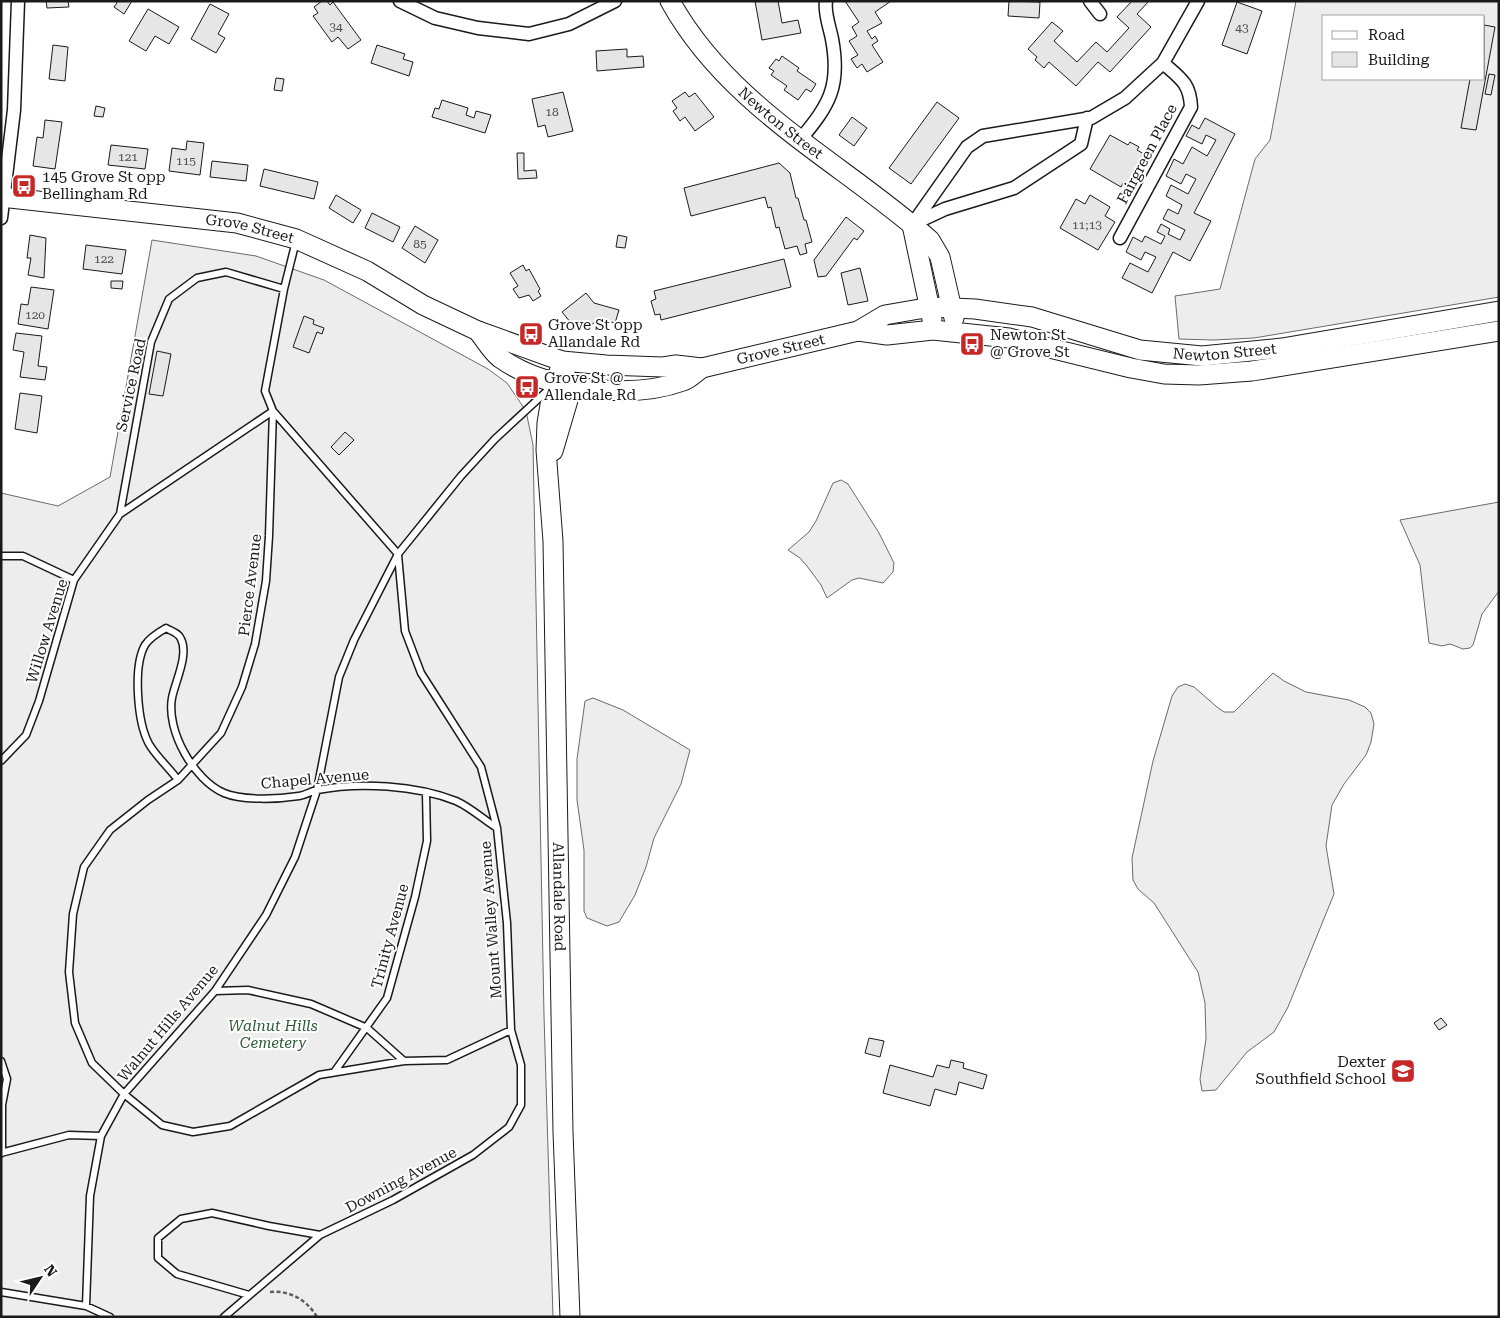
<svg xmlns="http://www.w3.org/2000/svg" width="1500" height="1318" font-family="'Roboto Serif',serif">
  <rect width="100%" height="100%" fill="#fff"/>
  <path fill="#ededed" stroke="#6a6a6a" fill-rule="evenodd" d="M1296,1H1499V297L1254,338L1213,340L1179,339L1175,296L1220,289L1255,159L1270,140ZM1324,16H1484V79H1324Z
    M152,240L256,256L324,280L488,369L507,383L526,411L533,445L544,1015L553,1317H1V493L58,506L110,477Z
    M841,480L848,484L879,533L894,563L893,572L883,583L859,578L852,580L827,598L821,585L807,566L800,558L788,550L809,532L816,521L833,483Z
    M1499,502V591L1482,614L1473,645L1470,648L1463,649L1450,644L1442,646L1429,643L1420,565L1400,520Z
    M1273,673L1284,681L1306,692L1349,700L1365,707L1371,713L1374,724L1371,742L1366,755L1344,784L1332,805L1326,846L1334,894L1288,1007L1274,1032L1247,1052L1216,1090L1202,1091L1200,1079L1206,1039L1205,1003L1198,972L1154,903L1138,889L1133,880L1132,858L1153,761L1172,696L1178,687L1185,684L1194,687L1217,707L1224,712H1234Z
    M593,698L623,710L690,750L681,784L654,838L646,867L635,895L619,922L607,926L587,918L584,911V850L577,800V759L585,701Z"/>
  <path fill="#e6e6e6" stroke="#1a1a1a" d="M46,1H68L69,7L47,8Z
    M115,1H132L124,14L114,7L117,3Z
    M322,1H327L330,5L333,2L361,40L348,49L338,37L332,42L313,16L318,13L314,7Z
    M755,1H778L782,23L798,20L801,33L762,40Z
    M845,1H891L875,12L882,23L867,31L872,39L875,36L878,41L872,45L883,62L867,72L862,64L857,68L851,59L858,55L849,41L857,36L852,27L859,22Z
    M1009,1L1040,2L1039,18L1008,16Z
    M1132,1H1149L1137,14L1151,27L1110,72L1098,62L1076,86L1049,62L1044,68L1035,60L1037,57L1028,49L1052,22L1063,31L1054,41L1077,62L1096,42L1107,52L1129,28L1117,17Z
    M1237,2L1262,11L1247,54L1222,45Z
    M210,4L229,14L218,34L225,38L216,53L191,39Z
    M148,9L179,27L169,44L155,36L146,51L129,41Z
    M1484,25L1495,27L1476,130L1461,128L1470,79H1484Z
    M53,45L68,47L65,81L49,79Z
    M377,45L405,54L403,59L413,62L409,76L371,63Z
    M627,49V57L643,56L644,67L597,71L596,51Z
    M782,56L799,68L797,71L816,84L811,92L806,89L798,100L784,90L787,86L771,75L774,71L769,68L776,59L779,61Z
    M1489,74L1495,75L1491,95L1485,94Z
    M276,78L284,79L282,91L274,90Z
    M563,92L573,131L548,137L545,125L538,127L532,99Z
    M685,92L689,97L695,93L714,117L695,131L685,117L680,121L673,111L677,108L672,101Z
    M442,100L468,108L466,115L474,118L476,111L491,115L485,133L432,117L435,108L439,109Z
    M937,102L959,118L911,184L889,168Z
    M96,106L105,108L103,117L94,116Z
    M852,117L867,128L854,146L839,135Z
    M1205,118L1235,134L1194,213L1211,221L1190,261L1173,252L1152,293L1122,278L1130,263L1148,272L1156,257L1145,252L1141,260L1126,252L1133,237L1142,242L1145,236L1161,244L1165,236L1157,232L1161,224L1170,229L1168,234L1180,240L1185,230L1163,219L1168,209L1178,214L1182,205L1166,196L1171,185L1188,194L1196,179L1186,174L1181,184L1166,176L1174,159L1183,164L1192,147L1207,156L1216,140L1206,135L1202,144L1186,136L1192,125L1199,129Z
    M45,120L62,122L55,169L33,166L37,137L43,138Z
    M1110,135L1128,145L1130,142L1139,147L1137,150L1144,154L1141,160L1146,164L1132,188L1123,183L1121,187L1090,169Z
    M187,141L204,143L200,175L169,171L172,148L186,150Z
    M111,145L148,149L145,169L108,165Z
    M517,153H524V171L536,170L537,178L518,179Z
    M212,161L248,165L246,181L210,177Z
    M779,163L790,173L796,198H798L804,220H806L812,242L805,244L807,253L800,255L797,246L785,249L779,227L776,228L771,207L768,208L765,197L691,216L684,188Z
    M264,169L318,182L314,199L260,186Z
    M336,195L361,210L353,223L329,208Z
    M1090,195L1110,207L1105,216L1115,222L1098,250L1060,228L1076,199L1085,204Z
    M372,213L400,227L393,242L365,228Z
    M846,217L864,231L857,240L854,238L826,276L818,277L814,260Z
    M415,226L438,240L425,263L402,248Z
    M30,235L46,238L44,278L28,275L31,258H27Z
    M618,235L627,237L625,248L616,247Z
    M86,245L126,250L122,274L83,269Z
    M784,259L791,287L661,320L660,314L655,315L651,301L656,299L654,291Z
    M523,265L526,271L529,269L540,289L538,291L541,296L533,301L529,295L519,298L513,289L518,286L510,273Z
    M860,268L868,301L848,305L841,273Z
    M111,281H123L122,289L111,288Z
    M31,287L54,290L48,329L18,324L21,304L28,305Z
    M586,293L594,303L619,310L615,323L599,319L590,326L586,321L576,329L562,312Z
    M304,316L314,320L313,324L324,328L322,334L317,332L309,353L293,347Z
    M16,333L42,336L38,366L47,367L45,380L20,377L24,352L13,350Z
    M157,351L171,354L163,396L149,394Z
    M20,393L42,396L37,433L15,429Z
    M345,432L354,440L339,455L331,447Z
    M1441,1018L1447,1025L1439,1030L1434,1023Z
    M869,1038L884,1041L880,1057L865,1053Z
    M951,1060L964,1063L963,1068L987,1075L983,1089L959,1082L956,1095L935,1089L930,1106L883,1093L890,1065L933,1077L937,1065L949,1068Z"/>
  <g fill="none" stroke-linecap="round" stroke-linejoin="round">
    <defs>
      <path id="lane" d="M296,241L284,289L265,391L273,411L269,536L266,581L255,644L242,687L221,733L178,780L148,800L110,830L84,867L73,914L69,972L75,1023L92,1063L124,1094L162,1125L193,1132L230,1126L319,1075L404,1061L447,1060L511,1030
        M273,411L398,554
        M120,514L151,342L169,299L197,278L226,272L284,289
        M1,556H23L74,580
        M1,761L26,735L39,701L74,580L120,514L273,411
        M178,780C169,768 156,756 149,744C137,722 133,666 145,645C150,637 159,632 166,628C171,631 179,633 181,639C189,655 175,682 172,698C166,731 194,780 224,793C243,801 279,799 299,796C306,795 311,791 317,790C359,782 416,785 456,801C470,807 484,820 497,828
        M215,991L248,990L311,1004L367,1028L404,1061
        M1,1061L7,1079L2,1105V1153
        M335,1071L387,998L415,897L427,841L426,793
        M1,1153L69,1135L101,1136L124,1094L215,991L266,915L295,857L317,790L339,677L354,640L398,554L461,476L495,439L548,390
        M1,1292L86,1306L110,1317
        M249,1295L177,1274L158,1258V1238L181,1219L212,1213L269,1226L320,1235
        M86,1306L90,1196L101,1136
        M224,1317L320,1235L393,1200L473,1155L509,1127L521,1105V1065L511,1030L507,923L497,828L481,767L421,673L405,631L398,555"/>
      <path id="street" d="M400,1L435,18L478,28L529,34L569,24L615,1
        M1090,1L1100,14
        M800,140C829,105 841,87 832,39C830,28 824,13 826,1
        M1,218L14,110L18,1
        M915,223L945,209L1014,188L1081,144L1087,118
        M912,225L967,147L983,136L1091,118L1125,98L1163,63L1198,1
        M1120,238L1191,107C1190,83 1180,78 1163,63"/>
      <g id="secondary">
        <path id="s1" d="M670,1C729,108 842,162 930,240L940,257L954,318"/>
        <path id="s2" d="M1,197L237,223L296,239L367,271L423,305L478,331L562,361L606,365L663,367L676,365L702,368"/>
        <path d="M912,225L932,319"/>
        <path id="s3" d="M478,331C485,340 492,352 500,358C545,390 631,400 683,381C690,379 696,372 702,368L858,331L885,315L931,307L975,309L1032,317L1140,350L1202,356L1282,348L1499,311"/>
        <path d="M858,331L887,335L933,330L1009,338L1131,368L1164,374L1199,375L1252,371L1499,331"/>
        <path id="s4" d="M562,361L550,405L547,423L546,450L553,541L563,1132L570,1317"/>
        <path d="M553,451L568,400L565,373"/>
      </g>
    </defs>
    <use href="#lane" stroke="#1a1a1a" stroke-width="9"/>
    <use href="#street" stroke="#1a1a1a" stroke-width="15"/>
    <use href="#secondary" stroke="#1a1a1a" stroke-width="21"/>
    <path stroke="#5f5f5f" stroke-width="2.5" stroke-dasharray="4 2.5" stroke-linecap="butt" d="M270,1292C290,1290 307,1300 317,1317"/>
    <use href="#lane" stroke="#fff" stroke-width="6"/>
    <use href="#street" stroke="#fff" stroke-width="12"/>
    <use href="#secondary" stroke="#fff" stroke-width="19"/>
  </g>
  <defs>
    <symbol id="bus-square" viewBox="-11 -11 22 22"><rect x="-9" y="-9" width="18" height="18" rx="4" fill="#c62828" stroke="#fff"/><path d="M-5-6H5V4H4V6H2V4H-2V6H-4V4H-5ZM-3.5-4V0h7V-4ZM-3.5 1.2v1.5H-2V1.2ZM2 1.2v1.5H3.5V1.2Z" fill="#fff"/></symbol>
    <symbol id="school-square" viewBox="-11 -11 22 22"><rect x="-9" y="-9" width="18" height="18" rx="4" fill="#c62828" stroke="#fff"/><path d="M0-5L7-2L0 1L-7-2ZM-4 1L0 2.5L4 1V4Q0 6-4 4Z" fill="#fff"/></symbol>
  </defs>
  <g fill-rule="evenodd">
    <use href="#bus-square" x="10" y="172" width="28" height="28"/>
    <use href="#bus-square" x="517" y="320" width="28" height="28"/>
    <use href="#bus-square" x="958" y="330" width="28" height="28"/>
    <use href="#bus-square" x="513" y="373" width="28" height="28"/>
    <use href="#school-square" x="1389" y="1057" width="28" height="28"/>
  </g>
  <g text-anchor="middle" dominant-baseline="central" stroke-width="4" stroke-linejoin="round" paint-order="stroke">
    <g font-size="12" fill="#4d4d4d">
      <text x="336" y="27">34</text>
      <text x="1242" y="28">43</text>
      <text x="552" y="112">18</text>
      <text x="128" y="157">121</text>
      <text x="186" y="161">115</text>
      <text x="1087" y="225">11;13</text>
      <text x="420" y="244">85</text>
      <text x="104" y="259">122</text>
      <text x="35" y="315">120</text>
    </g>
    <g font-size="15" fill="#1a1a1a" stroke="#fff">
      <text stroke="none"><textPath href="#s1" startOffset="166">Newton Street</textPath></text>
      <text transform="translate(1147 154) rotate(-62)">Fairgreen Place</text>
      <text stroke="none"><textPath href="#s2" startOffset="251">Grove Street</textPath></text>
      <text stroke="none"><textPath href="#s3" startOffset="329">Grove Street</textPath></text>
      <text stroke="none"><textPath href="#s3" startOffset="786">Newton Street</textPath></text>
      <text transform="translate(131 385) rotate(-78)">Service Road</text>
      <text transform="translate(250 585) rotate(-83)">Pierce Avenue</text>
      <text transform="translate(47 631) rotate(-73)">Willow Avenue</text>
      <text transform="translate(315 779) rotate(-5)">Chapel Avenue</text>
      <text stroke="none"><textPath href="#s4" startOffset="538">Allandale Road</textPath></text>
      <text transform="translate(491 920) rotate(-94)">Mount Walley Avenue</text>
      <text transform="translate(390 936) rotate(-75)">Trinity Avenue</text>
      <text transform="translate(168 1023) rotate(-50)">Walnut Hills Avenue</text>
      <text transform="translate(401 1180) rotate(-28)">Downing Avenue</text>
    </g>
    <g font-size="15" fill="#1a1a1a" stroke="#fff" text-anchor="start">
      <text x="42" y="177">145 Grove St opp<tspan x="42" dy="17">Bellingham Rd</tspan></text>
      <text x="548" y="325">Grove St opp<tspan x="548" dy="17">Allandale Rd</tspan></text>
      <text x="990" y="335">Newton St<tspan x="990" dy="17">@ Grove St</tspan></text>
      <text x="544" y="378">Grove St @<tspan x="544" dy="17">Allendale Rd</tspan></text>
      <text x="1386" y="1062" text-anchor="end">Dexter<tspan x="1386" dy="17">Southfield School</tspan></text>
    </g>
    <g font-size="15" font-style="italic" fill="#2b5a34" stroke="#fff">
      <text x="273" y="1026">Walnut Hills<tspan x="273" dy="17">Cemetery</tspan></text>
    </g>
  </g>
  <rect width="1500" height="1318" fill="none" stroke="#1a1a1a" stroke-width="5"/>
  <rect x="1322" y="15" width="162" height="65" fill="#ffffff" stroke="#a3a3a3"/>
  <rect x="1332" y="31" width="25" height="8" fill="#ffffff" stroke="#a3a3a3"/>
  <text x="1368" y="40" font-size="15" fill="#1a1a1a">Road</text>
  <rect x="1332" y="52" width="25" height="15" fill="#e6e6e6" stroke="#a3a3a3"/>
  <text x="1368" y="65" font-size="15" fill="#1a1a1a">Building</text>
  <g transform="translate(40 1278) rotate(55)" stroke="#ffffff" stroke-width="4" paint-order="stroke">
  <path d="M0-4L9 19L0 12L-9 19Z" fill="#1a1a1a"/>
  <text y="-8" font-size="14" font-weight="bold" text-anchor="middle" fill="#1a1a1a">N</text>
  </g>
</svg>
